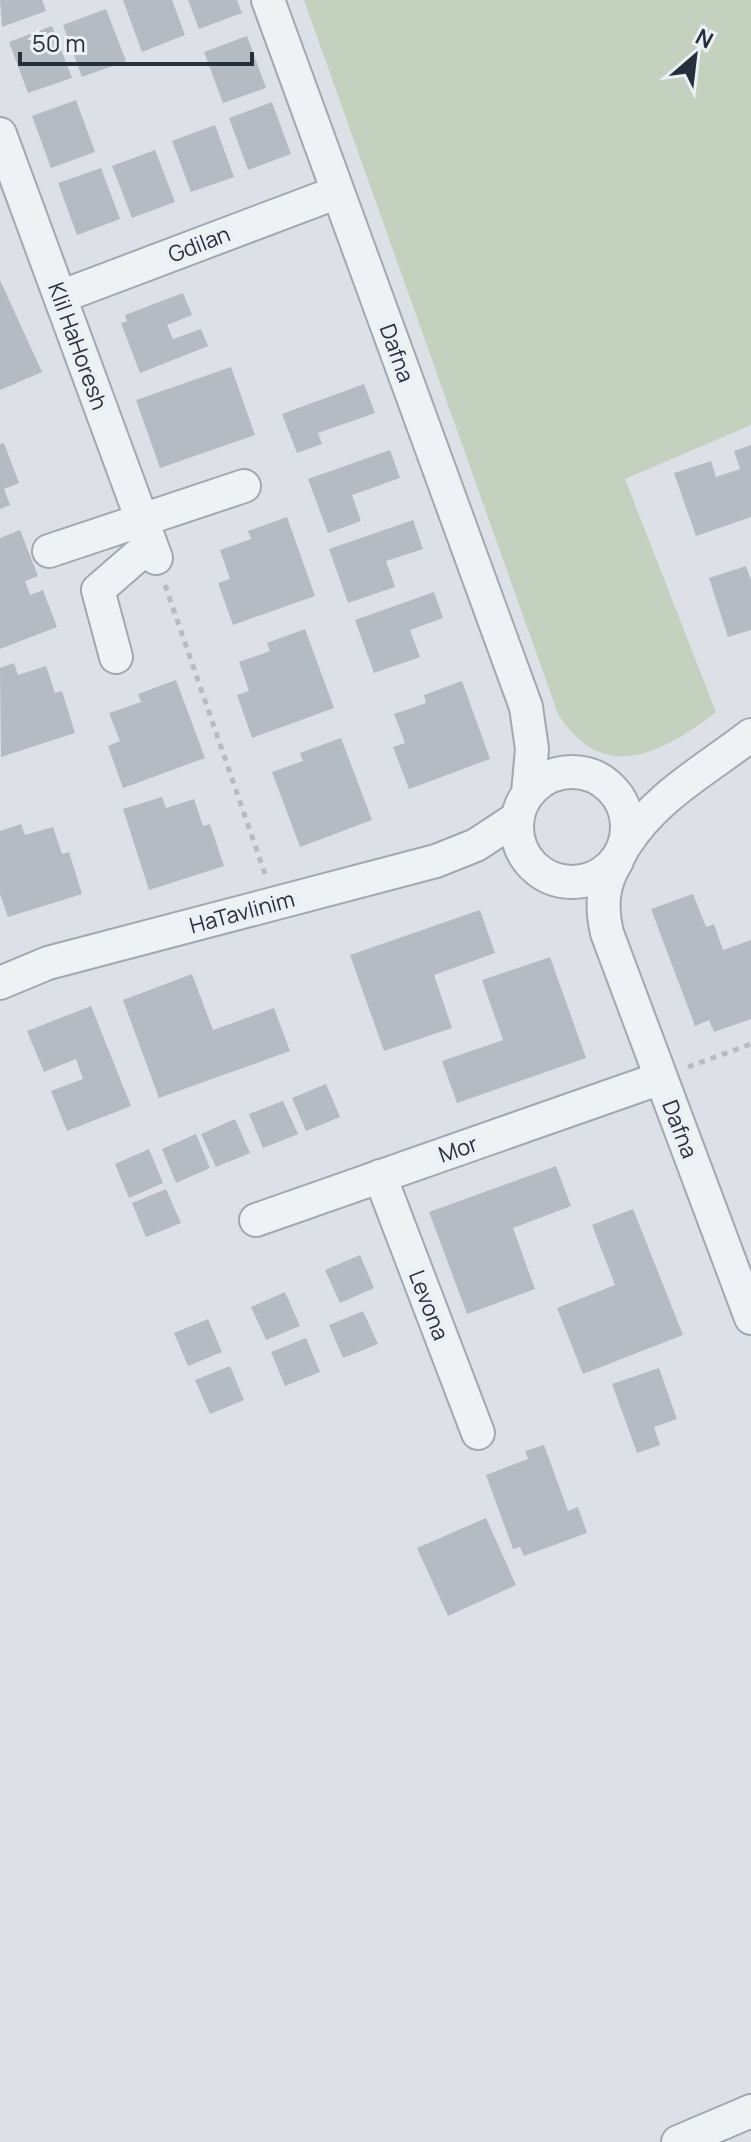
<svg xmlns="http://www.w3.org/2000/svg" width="751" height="2142" font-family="Manrope,sans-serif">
  <rect width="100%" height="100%" fill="#dde1e7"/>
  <path fill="#c3d1be" d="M304,0H751V425L625,479L716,712C662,754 603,785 558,714Z"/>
  <path fill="#b4bbc3" d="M0,0H42L46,11L2,27Z
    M123,0H172L185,35L142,52Z
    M188,0H237L242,13L199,29Z
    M106,9L126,61L82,77L63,25Z
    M52,26L72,78L28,93L9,42Z
    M247,36L266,88L223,103L204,52Z
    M76,100L95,152L51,168L32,116Z
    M272,102L291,154L248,170L229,118Z
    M215,125L234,177L191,192L172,141Z
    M155,150L175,202L132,218L112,166Z
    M101,168L120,219L77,235L58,183Z
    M0,280L42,372L0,390Z
    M183,293L192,315L167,325L173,339L201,329L208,346L140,373L121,323L127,321L125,315Z
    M231,367L255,435L160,468L136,400Z
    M364,384L375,413L318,433L322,444L297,453L282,414Z
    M4,443L19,483L4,489L10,505L0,509V444Z
    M751,445V517L696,536L674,473L711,461L716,477L740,469L734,451Z
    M390,450L400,478L352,495L361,521L328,533L308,479Z
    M287,517L315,596L233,625L218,583L230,579L220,550L251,539L248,531Z
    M413,520L423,549L386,561L395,587L348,603L329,549Z
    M20,530L38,576L25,581L30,595L43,590L57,627L0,649V538Z
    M746,566L751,580V630L728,637L709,578Z
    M434,592L443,618L410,630L420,657L374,673L355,620Z
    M305,629L334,708L252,738L237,695L249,691L239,662L270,651L267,643Z
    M14,663L18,675L46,666L55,693L62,691L75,733L1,757L0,668Z
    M176,680L205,758L123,788L108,746L120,741L109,713L141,702L138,694Z
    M462,681L490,759L409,789L393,747L405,743L394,714L426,703L424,695Z
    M341,738L372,820L300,847L272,772L303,761L300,753Z
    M162,797L166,808L194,799L203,826L210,824L224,866L149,890L123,809Z
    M21,824L25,835L53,827L62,854L69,852L82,894L8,917L0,894V831Z
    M693,894L706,927L714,924L723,950L751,940V1019L714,1032L709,1020L695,1026L651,909Z
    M480,910L495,953L434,975L452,1028L384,1051L350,955Z
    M550,957L586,1058L457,1103L442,1061L503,1040L482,980Z
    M192,974L213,1030L274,1008L290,1051L159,1098L123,1000Z
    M91,1006L131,1106L67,1131L51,1091L83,1079L76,1059L44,1072L27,1031Z
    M326,1084L340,1117L306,1131L292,1098Z
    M283,1101L298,1134L263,1148L249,1114Z
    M235,1119L250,1153L216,1167L201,1134Z
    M196,1134L210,1168L176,1183L162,1149Z
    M149,1149L163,1183L129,1198L115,1164Z
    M556,1166L571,1206L513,1228L535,1289L467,1314L429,1212Z
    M166,1189L181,1223L146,1237L132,1203Z
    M633,1209L683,1335L583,1374L557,1308L615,1285L592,1225Z
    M360,1255L374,1288L340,1303L325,1270Z
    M285,1292L300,1326L266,1340L251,1307Z
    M363,1311L378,1344L343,1358L329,1325Z
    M208,1319L222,1352L188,1366L174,1333Z
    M306,1338L320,1372L285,1386L271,1352Z
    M230,1366L244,1400L210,1414L195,1380Z
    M659,1368L677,1419L654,1427L660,1445L637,1453L612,1384Z
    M544,1445L568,1511L578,1507L587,1533L524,1556L520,1547L513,1549L486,1475L528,1459L525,1451Z
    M486,1518L516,1585L448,1616L417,1548Z"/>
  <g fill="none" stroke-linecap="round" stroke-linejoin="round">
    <defs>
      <path id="minor" d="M268,0L526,707L532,749L528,793
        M0,134L156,558
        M60,297L338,192
        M49,551L244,486
        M116,657L98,590L151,544
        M517 827a55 55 0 1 1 110 0a55 55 0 1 1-110 0Z
        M625,845C656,796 706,770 751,735
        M617,861C602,884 601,907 607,933L751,1318
        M0,983L48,963L436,861L476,845L517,818
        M380,1176L478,1433
        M256,1220L661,1078
        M678,2142L751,2111"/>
    </defs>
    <use href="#minor" stroke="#a2a8b1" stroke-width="36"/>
    <path stroke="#b7bcc1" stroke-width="5" stroke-dasharray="6 6" stroke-linecap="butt" d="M165,585L265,874
      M688,1067L751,1044"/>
    <use href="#minor" stroke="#eff2f5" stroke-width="32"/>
  </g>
  <g text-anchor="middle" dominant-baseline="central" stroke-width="8" stroke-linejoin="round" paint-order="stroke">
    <g font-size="22" fill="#26303d" stroke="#ecf0f5">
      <text transform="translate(199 244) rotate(-21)">Gdilan</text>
      <text transform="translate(78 346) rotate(70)">Klil HaHoresh</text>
      <text transform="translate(397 353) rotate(70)">Dafna</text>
      <text transform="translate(242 912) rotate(-15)">HaTavlinim</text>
      <text transform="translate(680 1129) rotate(69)">Dafna</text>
      <text transform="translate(458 1149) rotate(-19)">Mor</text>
      <text transform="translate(429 1305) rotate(69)">Levona</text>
    </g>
  </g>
  <g transform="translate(695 56) rotate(28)" stroke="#ecf0f5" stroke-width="6" paint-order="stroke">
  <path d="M0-6L14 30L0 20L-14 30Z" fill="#26303d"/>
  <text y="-12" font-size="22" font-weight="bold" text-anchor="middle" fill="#26303d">N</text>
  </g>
  <path d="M20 52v12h232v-12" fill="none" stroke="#26303d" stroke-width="4"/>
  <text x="32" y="52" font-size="24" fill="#26303d" stroke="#ecf0f5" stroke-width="6" paint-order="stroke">50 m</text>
</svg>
